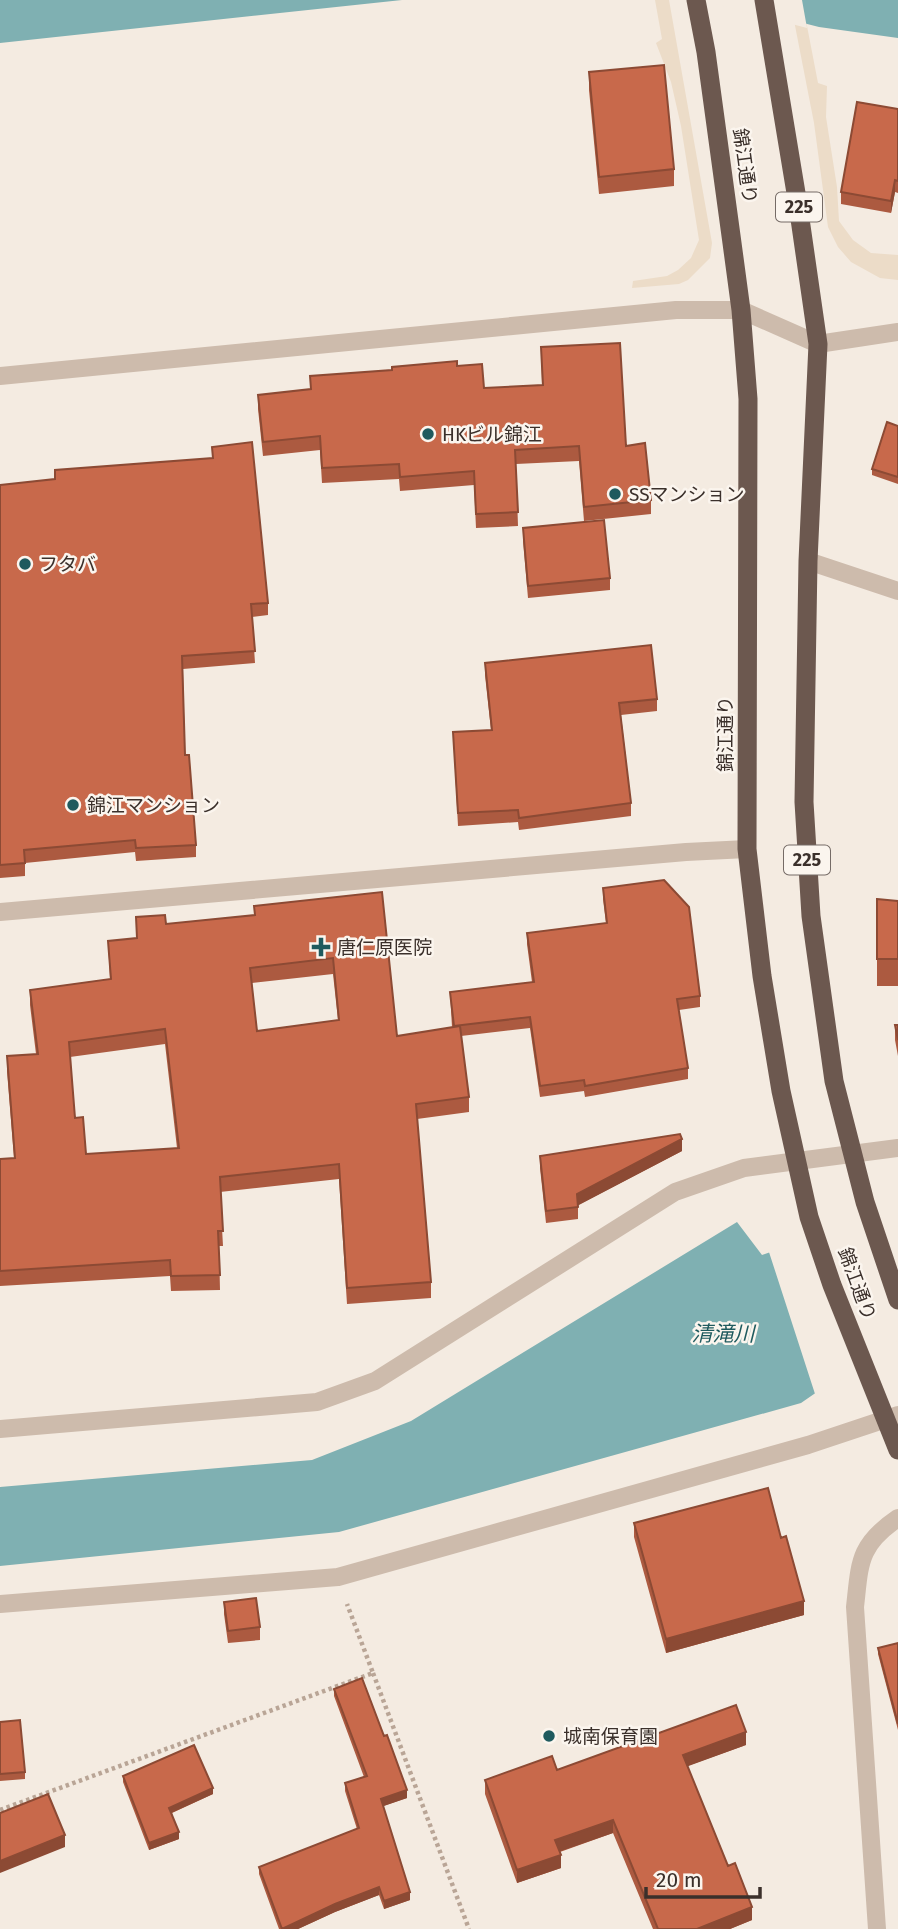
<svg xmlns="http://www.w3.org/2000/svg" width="898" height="1929" font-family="'Fira Sans','Noto Sans JP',sans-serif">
  <rect width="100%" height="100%" fill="#f4ebe1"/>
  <path fill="#ecdcc8" d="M655,0H669L712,243L710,258L688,280L679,284L632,288L633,281L667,276L678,270L691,258L699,240L681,126L671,82L656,43L662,39Z
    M790,0H802L818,83L827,86L826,117L837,187L839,221L853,240L871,253L898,255V280L880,278L851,262L838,247L828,227L814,123Z"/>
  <path fill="#7fb0b2" d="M0,0H402L0,43Z
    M713,0H898V38L819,27Z
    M898,1208V1336L801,1403L339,1532L0,1566V1487L312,1460L411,1421L737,1222L762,1255Z"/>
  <path fill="#f4ebe1" d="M709,0H802L807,28L712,3Z
    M898,1205V1340L816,1397L768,1249Z"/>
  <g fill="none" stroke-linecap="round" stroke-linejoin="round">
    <path stroke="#b9a596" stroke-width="4.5" stroke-dasharray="3.5 3.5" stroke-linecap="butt" d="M373,1673L469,1929
      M0,1810L373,1673L347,1604"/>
    <path stroke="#cdbbac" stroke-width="18" d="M0,376L676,310H741
      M0,912L686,852L747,849
      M0,1429L317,1402L375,1381L675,1192L744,1168L898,1148
      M0,1604L338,1577L808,1445L898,1415
      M877,1929L855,1607C860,1563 858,1545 898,1518"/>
    <path stroke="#cdbbac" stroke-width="18" d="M741,310L818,344L898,332
      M808,561L898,591"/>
    <path stroke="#6c584f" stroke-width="19" d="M696,0L706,52L732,243L741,310L748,399L747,849L762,976L781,1091L809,1217L832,1285L898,1450
      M764,0L798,205L818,344L808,561L804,802L811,916L834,1081L865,1202L898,1300"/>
  </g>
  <path fill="#ac5a40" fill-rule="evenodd" d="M589,72L674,169V186L599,194L589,90Z
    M898,109V193L895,192L891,213L841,204V192Z
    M541,347L626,446L651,500V514L584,521L579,461L516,464L518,526L476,528L474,485L400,491L399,479L322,483L320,450L263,456L258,409V395L310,389V376L457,366L484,388L542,385Z
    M898,426V484L872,475V469Z
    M212,447L268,603V615L252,617L255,663L183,669L185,755L196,845V857L136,861L135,852L25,863V876L0,878V485L55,479V470L212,458Z
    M523,528L610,578V590L528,598L523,541Z
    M485,663L657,699V711L621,715L631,803V816L519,830L518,822L458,826L453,732L491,730L485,675Z
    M603,888L700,996V1007L679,1010L688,1068V1079L585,1097L584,1091L540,1097L530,1028L461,1036L469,1097V1112L417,1119L431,1282V1298L347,1304L339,1179L220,1192L223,1246H219L220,1290L171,1291L170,1276L0,1286V1159L14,1158L7,1071V1056L36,1054L30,1005V990L110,979L108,941L136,938V917L166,924L254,915V906L382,892L397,1036L452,1027L450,992L532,982L527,944V933L606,923L603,899ZM333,974L338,1020L257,1031L252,983ZM165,1044L177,1148L86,1154L75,1118L70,1057Z
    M877,899L898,901V986H877Z
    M895,1025H898V1056L895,1040Z
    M682,1151L578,1205V1219L546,1223L540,1168V1156Z
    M634,1523L781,1538L804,1615L666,1653L634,1537Z
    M224,1602L260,1627V1640L228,1643L224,1614Z
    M898,1643V1730L878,1654V1648Z
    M334,1689L407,1798L383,1806L410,1900L384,1909L379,1895L335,1912L298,1929H279L259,1874V1867L357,1829L345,1791V1783L364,1777L334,1696Z
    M0,1722L25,1772V1779L0,1781Z
    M746,1745L687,1766L728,1866L752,1920L730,1929H653L613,1833L560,1852L561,1868L517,1883L485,1794V1780L557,1770Z
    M123,1776L213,1794L172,1813L179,1839L149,1850L123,1782Z"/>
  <path fill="#8c4a34" d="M895,180V192L891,213V201Z
    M682,1139V1151L577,1206V1194Z
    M804,1601V1615L666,1653V1639Z
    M746,1732V1745L683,1768V1755Z
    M213,1788V1794L169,1814V1808Z
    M407,1790V1798L381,1807V1799Z
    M613,1820V1833L555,1853V1840Z
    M179,1832V1839L149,1850V1843Z
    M65,1835V1847L0,1873V1861Z
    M561,1855V1868L517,1883V1870Z
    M379,1887V1895L335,1912L298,1929H282L335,1904Z
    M410,1892V1900L384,1909V1901Z
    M752,1907V1920L730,1929H697Z"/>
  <path fill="#c8694b" stroke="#8c4a34" stroke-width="2" fill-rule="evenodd" d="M664,65L674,169L599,177L589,72Z
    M857,102L898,109V181L895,180L891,201L841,192Z
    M620,343L626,446L645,443L651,500L584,507L579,446L515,450L518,512L476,514L474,471L400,477L399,464L322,468L320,436L263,442L258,395L311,389L310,376L392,370V367L457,361V366L482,364L484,388L543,385L541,347Z
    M887,422L898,426V477L872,469Z
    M252,442L268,603L251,604L255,651L182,656L185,755H189L196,845L136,848L135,840L24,850L25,863L0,865V485L55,479V470L213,458L212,447Z
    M604,520L610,578L528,586L523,528Z
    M651,645L657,699L619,703L631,803L519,818L518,810L458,813L453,732L492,730L485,663Z
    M664,880L689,907L700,996L677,999L688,1068L585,1086L584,1080L540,1086L530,1017L454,1026L450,992L534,982L527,933L607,923L603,888Z
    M382,892L397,1036L460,1026L469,1097L416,1104L431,1282L347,1288L339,1164L220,1177L223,1231H218L220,1275L171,1276L170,1260L0,1271V1159L15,1158L7,1056L38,1054L30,990L111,979L108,941L137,938L136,917L165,915L166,924L255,915L254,906ZM333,958L339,1020L257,1031L250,968ZM165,1029L179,1148L86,1154L83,1117L75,1118L69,1042Z
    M877,899L898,901V959H877Z
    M895,1025H898V1040Z
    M680,1134L682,1139L577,1194L578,1207L546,1211L540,1156Z
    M768,1488L781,1538L786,1536L804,1601L666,1639L634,1523Z
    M256,1598L260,1627L228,1631L224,1602Z
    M898,1643V1724L878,1648Z
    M362,1678L384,1736L387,1735L407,1790L381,1799L410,1892L384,1901L379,1887L335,1904L282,1929L259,1867L359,1828L345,1783L367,1776L334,1689Z
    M736,1705L746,1732L683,1755L728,1866L735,1863L752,1907L697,1929H658L613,1820L555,1840L561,1855L517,1870L485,1780L552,1756L557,1770Z
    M20,1720L25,1772L0,1774V1722Z
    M194,1745L213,1788L169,1808L179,1832L149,1843L123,1776Z
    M48,1794L65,1835L0,1861V1813Z"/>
  <g fill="#1f5a5e" stroke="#fbf5ee" stroke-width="2.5">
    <circle cx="428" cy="434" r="7"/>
    <circle cx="615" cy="494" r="7"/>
    <circle cx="25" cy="564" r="7"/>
    <circle cx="73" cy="805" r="7"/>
    <path d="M317.5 936.5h7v7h7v7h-7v7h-7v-7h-7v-7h7z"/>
    <circle cx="549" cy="1736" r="7"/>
  </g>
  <g text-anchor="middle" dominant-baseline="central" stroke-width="5" stroke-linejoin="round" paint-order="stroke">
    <g fill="#fbf5ee" stroke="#756b66" stroke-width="2">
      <rect x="776" y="192.5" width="46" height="29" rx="5"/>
      <rect x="784" y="845.5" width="46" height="29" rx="5"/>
    </g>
    <g font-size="18" font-weight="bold" fill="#3b302b">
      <text x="799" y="207">225</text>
      <text x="807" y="860">225</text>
    </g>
    <g font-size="19" fill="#3b302b" stroke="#fbf5ee">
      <text transform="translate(745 166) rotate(82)">錦江通り</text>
      <text transform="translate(725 734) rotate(-90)">錦江通り</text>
      <text transform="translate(857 1284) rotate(70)">錦江通り</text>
    </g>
    <g font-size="19" fill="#3b302b" stroke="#fbf5ee" text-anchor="start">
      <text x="442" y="434">HKビル錦江</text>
      <text x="629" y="494">SSマンション</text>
      <text x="39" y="564">フタバ</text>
      <text x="87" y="805">錦江マンション</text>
      <text x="337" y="947">唐仁原医院</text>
      <text x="563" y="1736">城南保育園</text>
    </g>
    <g font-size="21" font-style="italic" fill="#1f5a5e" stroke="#fbf5ee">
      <text x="723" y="1334">清滝川</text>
    </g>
  </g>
  <path d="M646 1887v10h114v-10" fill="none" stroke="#3b302b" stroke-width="3.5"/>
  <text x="656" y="1887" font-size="21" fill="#3b302b" stroke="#fbf5ee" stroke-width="5" paint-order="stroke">20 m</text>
</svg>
